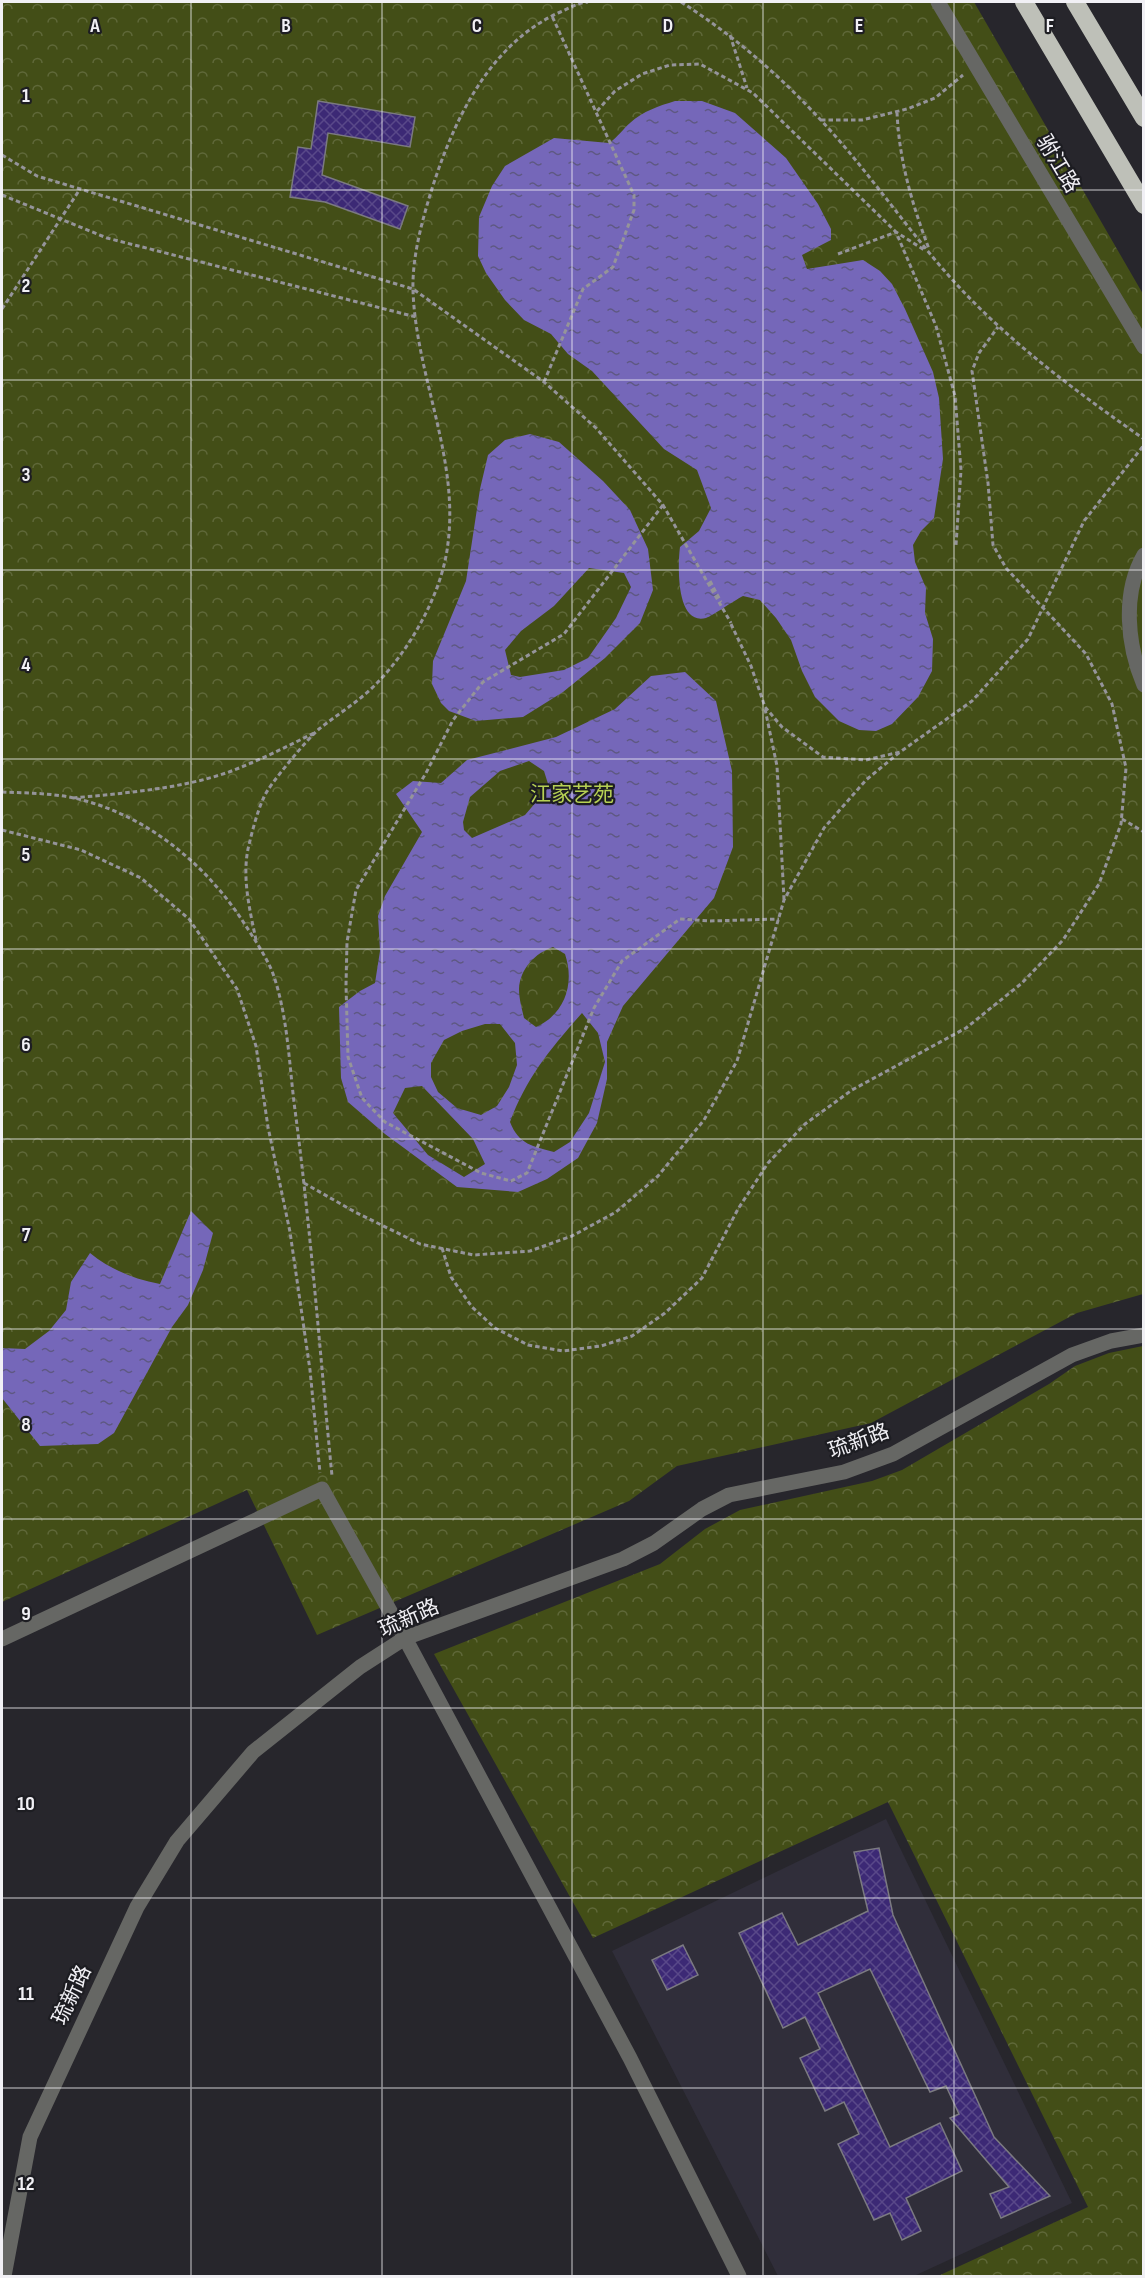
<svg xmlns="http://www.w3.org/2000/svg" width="1145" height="2278" font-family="'Sofia Sans Condensed','Noto Sans SC',sans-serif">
  <defs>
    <pattern id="park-crowns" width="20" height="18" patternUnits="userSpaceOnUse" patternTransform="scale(1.5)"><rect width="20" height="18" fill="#434e17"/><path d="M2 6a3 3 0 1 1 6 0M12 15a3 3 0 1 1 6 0" fill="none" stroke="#5f6839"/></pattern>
    <pattern id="water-ripples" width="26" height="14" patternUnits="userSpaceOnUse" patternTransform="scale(1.5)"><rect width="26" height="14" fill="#7567b9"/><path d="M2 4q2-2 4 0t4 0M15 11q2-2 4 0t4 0" fill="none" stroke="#5e5882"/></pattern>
    <pattern id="building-cross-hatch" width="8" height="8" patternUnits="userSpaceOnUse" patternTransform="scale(1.5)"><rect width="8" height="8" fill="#3c2975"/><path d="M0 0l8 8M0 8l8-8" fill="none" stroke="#594889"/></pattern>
  </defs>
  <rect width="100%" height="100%" fill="#27262c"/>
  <path fill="#302e3a" d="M886,1819L1072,2203L914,2276H778L612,1951Z"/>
  <path fill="url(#park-crowns)" d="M2,2H974L1143,294V1294L1077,1313L871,1423L677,1466L629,1501L317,1635L247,1490L2,1602Z
    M1143,1346V2276H938L1088,2207L888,1802L593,1938L434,1654L660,1564L705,1529L740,1510L872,1481L902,1470L1049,1384L1075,1366L1109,1353Z"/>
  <path fill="url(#water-ripples)" fill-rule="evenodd" d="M675,101H702L735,113L786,158L818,204L831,229V240L802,255L807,269L863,260L880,271L892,284L905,309L933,372L939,398L943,459L934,518L921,531L913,545L915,562L926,588L925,613L933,639L932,671L918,697L892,724L876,731L859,730L839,721L815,697L802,671L791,640L776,618L760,600L743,596C733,601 714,615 706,618C675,626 678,563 680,547L699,531L711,508L697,470L664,449L592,371L568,354L551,334L524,320L505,300L486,273L478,256L479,217L492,186L505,166L554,138L609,143C618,137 623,129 630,123C643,111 659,106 675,101Z
    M530,434L559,442L603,481L630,510L648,549L653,590L640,623L605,658L563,692L523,717L476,721L449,711L441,703L432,684L433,661L466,581L480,489L488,455L505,440ZM589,568L624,573L631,587L616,618L588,658L564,670L520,677L511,675L505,650L521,631L554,606Z
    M685,672L716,701L732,771L733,847L714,898L623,1006L607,1042V1079L597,1123L578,1158L547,1179L518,1192L457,1187L385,1134L348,1102L341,1078L339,1007L360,991L375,983L380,951L378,916L385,896L422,832L396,794L413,781L441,783L467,760L556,737L615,709L651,676ZM529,761L544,771L549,787L525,815L472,838L464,830L463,822L470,797L500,771ZM553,947L565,954C575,984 565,1014 536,1027L524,1018C522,1009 519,999 519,989C520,969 535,953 553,947ZM582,1013L598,1033L605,1062L589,1113L570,1142L554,1152C533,1146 519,1145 510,1122C526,1078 551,1048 582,1013ZM485,1024H500L515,1043L517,1065L509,1087L497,1106L481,1115L457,1108L438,1092L431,1077V1063L444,1040L462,1031ZM422,1086L473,1139L485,1164L464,1177L428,1155L393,1113L405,1088Z
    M191,1211L213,1233L203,1270L188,1305L172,1327L114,1433L98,1444L40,1446L2,1398V1348L25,1349L49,1331L66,1310L71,1282L90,1253C111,1270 134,1279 160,1284Z"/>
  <path fill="url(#building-cross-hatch)" stroke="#7b7a81" stroke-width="1.5" d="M318,101L415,117L410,147L328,133L322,175L408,206L400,229L325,202L290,197L298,147L311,149Z
    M879,1848L893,1915L994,2137L1050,2196L1001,2218L990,2194L1009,2187L950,2118L959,2114L946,2086L930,2092L870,1969L818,1993L890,2147L940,2123L962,2171L906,2198L921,2231L902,2240L890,2213L874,2220L838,2144L859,2134L844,2102L825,2111L800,2058L820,2049L805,2017L783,2028L739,1933L782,1913L798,1945L868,1911L854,1852Z
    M683,1945L698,1975L667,1990L652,1960Z"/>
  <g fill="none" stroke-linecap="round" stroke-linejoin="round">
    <path stroke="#95949a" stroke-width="3" stroke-dasharray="4.5 3" stroke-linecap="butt" d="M681,2C731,34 775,71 816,115C864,165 903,224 949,276C1006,340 1074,390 1144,439
      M730,35L747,88
      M597,111L615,91L642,74L670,65L700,64L753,93L896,232L936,326L955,396L961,470L956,545
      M897,112C899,160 912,204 929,249
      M821,120H862L907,109L935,98L963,75
      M2,155L37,176L413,289L544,382L596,428L663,505L731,623
      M2,195L107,238L416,317
      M838,254L896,232L926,251
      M2,309L80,189
      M544,382L583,289L613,267L634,210V195L552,16
      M663,505L564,634L483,682L453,720L426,773L356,890L347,942L346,985L348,1057L362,1098L385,1122L481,1173L511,1181L527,1173L594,1008L622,961L680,919L709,921L779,919
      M710,581L721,602
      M731,624L751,666L765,707L782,727L823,757L866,760L900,752L972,701L1028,639L1084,521L1144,445
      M765,709L777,766L784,899
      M2,792C24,793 47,793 69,797C141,811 203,861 242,920C253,937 264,953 272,971C288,1014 289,1065 295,1110C311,1231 320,1354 332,1476
      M73,798C125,793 180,789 229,772C258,761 286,747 314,733
      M1122,819L1144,832
      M2,830L81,850L141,878L189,919L237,989L256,1046L268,1127L290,1232L310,1370L320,1473
      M256,940C250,911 242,879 248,849C252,832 257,812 264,797C268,786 309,737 319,729C338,714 361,700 378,682C411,648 443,591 448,543C459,458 416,375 413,291C412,259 421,225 430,195C452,124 487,46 558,13C568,9 577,3 588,2
      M304,1183L355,1212L420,1244L474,1255L530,1251L572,1236L616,1212L658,1176L704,1120L737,1061L784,900L824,828L866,780L900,752
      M442,1248L451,1277L472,1307L495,1328L528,1345L563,1351L601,1346L632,1336L665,1313L702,1278L738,1209L768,1163L805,1124L852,1090L966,1028L1022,983L1063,940L1099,884L1121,824L1126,768L1112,704L1086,654L1006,568L993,545L988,483L972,371L979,353L998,327"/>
    <path stroke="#666764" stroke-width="15" d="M938,2L1144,347
      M1144,555C1122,593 1127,645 1144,685
      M2,1639L322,1489L405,1638L630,2058L739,2276
      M4,2276L30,2137L137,1907L177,1841L253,1752L360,1667L405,1638L623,1559L654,1543L702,1509L729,1495L844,1472L893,1454L1072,1355L1111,1341L1144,1335"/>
    <path stroke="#bec0b8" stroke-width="18" d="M1024,2L1144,205
      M1075,2L1144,118"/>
  </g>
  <path fill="none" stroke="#f1f0f5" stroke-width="1.5" stroke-opacity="0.55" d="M191,2V2276M382,2V2276M572,2V2276M763,2V2276M954,2V2276M2,190H1144M2,380H1144M2,570H1144M2,759H1144M2,949H1144M2,1139H1144M2,1329H1144M2,1519H1144M2,1708H1144M2,1898H1144M2,2088H1144"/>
  <g text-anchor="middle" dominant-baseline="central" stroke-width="4.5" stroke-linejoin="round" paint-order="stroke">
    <g font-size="21" fill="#f1f0f5" stroke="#1d1d22">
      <text transform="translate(1058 164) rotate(59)">驸江路</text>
      <text transform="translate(859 1441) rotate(-20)">琉新路</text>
      <text transform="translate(409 1618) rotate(-24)">琉新路</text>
      <text transform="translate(72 1995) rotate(-65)">琉新路</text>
    </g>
    <g font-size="21" fill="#b7d154" stroke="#1d1d22">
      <text x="572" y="794">江家艺苑</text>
    </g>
  </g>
  <g font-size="20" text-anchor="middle" font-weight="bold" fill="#f1f0f5" stroke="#1d1d22" stroke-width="4.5" stroke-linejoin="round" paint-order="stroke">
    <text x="95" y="32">A</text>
    <text x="286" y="32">B</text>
    <text x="477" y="32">C</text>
    <text x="668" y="32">D</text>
    <text x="859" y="32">E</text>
    <text x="1050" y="32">F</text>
    <text x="26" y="102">1</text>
    <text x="26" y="292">2</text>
    <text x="26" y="481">3</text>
    <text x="26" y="671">4</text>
    <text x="26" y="861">5</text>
    <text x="26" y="1051">6</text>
    <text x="26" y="1241">7</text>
    <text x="26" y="1431">8</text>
    <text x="26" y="1620">9</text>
    <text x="26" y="1810">10</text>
    <text x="26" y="2000">11</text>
    <text x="26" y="2190">12</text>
  </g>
  <rect width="1145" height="2278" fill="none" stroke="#f1f0f5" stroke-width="6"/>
</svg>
